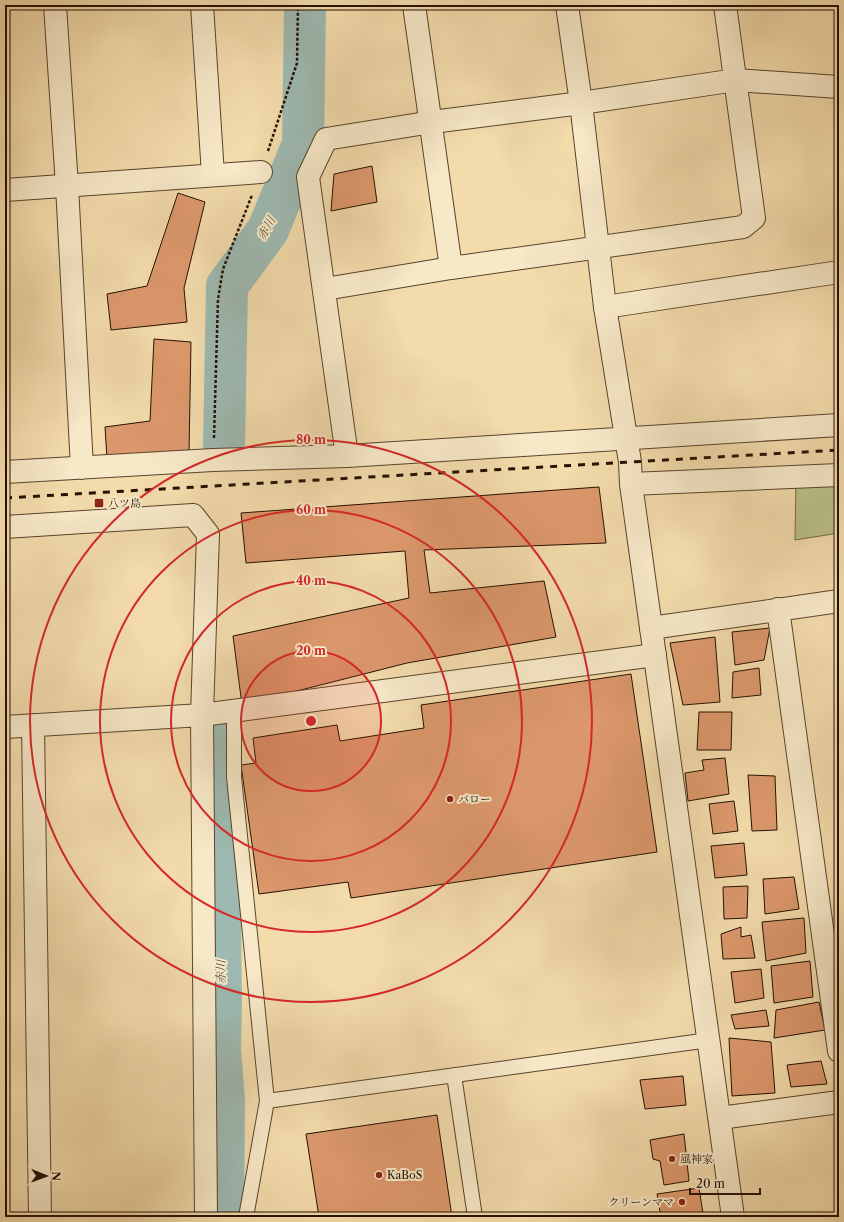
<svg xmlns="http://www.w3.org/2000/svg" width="844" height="1222" font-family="'Libre Caslon Text','Noto Serif JP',serif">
  <rect width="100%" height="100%" fill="#f3dbab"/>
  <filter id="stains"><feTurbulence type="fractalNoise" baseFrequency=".005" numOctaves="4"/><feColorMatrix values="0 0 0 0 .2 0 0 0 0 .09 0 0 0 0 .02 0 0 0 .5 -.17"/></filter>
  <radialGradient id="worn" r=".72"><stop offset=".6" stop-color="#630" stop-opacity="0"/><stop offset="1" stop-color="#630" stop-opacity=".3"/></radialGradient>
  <path fill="#bbc088" stroke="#706845" d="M839,475V533L795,540L796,477Z"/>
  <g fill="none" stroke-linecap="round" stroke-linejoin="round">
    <path stroke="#9db9b1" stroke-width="42" d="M224,447L227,286L268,230L303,144L305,5
      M218,727L221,1005L220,1050L224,1101L223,1217"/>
  </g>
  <path fill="#dc986c" stroke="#241102" d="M372,166L377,202L331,211L334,174Z
    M178,193L205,202L184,288L187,322L111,330L107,294L147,286Z
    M154,339L191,342L189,452L107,459L105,427L150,421Z
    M599,487L606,543L424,550L430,593L544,581L556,637L407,663L242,705L233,636L409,598L405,551L246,563L241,513Z
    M770,628L764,660L735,665L732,632Z
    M715,637L720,702L683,705L670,643Z
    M759,668L761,695L732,698L733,672Z
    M631,674L657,852L351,898L348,882L259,894L241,765L256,763L253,738L337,725L340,741L424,728L421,705Z
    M699,712H732L731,750H697Z
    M725,758L729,794L688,801L685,773L704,770L702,760Z
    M748,775L775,776L777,830L752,831Z
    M734,801L738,831L713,834L709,804Z
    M744,843L747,875L715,878L711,846Z
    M794,877L799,909L765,914L763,879Z
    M748,886L747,918L724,919L723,887Z
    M804,918L806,953L766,961L762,922Z
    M741,927V937L751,935L755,958L723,959L721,934Z
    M810,961L813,997L774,1003L771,966Z
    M761,969L764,998L735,1003L731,972Z
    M819,1002L825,1030L774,1038L776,1010Z
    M766,1010L769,1026L735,1029L731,1015Z
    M729,1038L771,1042L775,1093L732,1096Z
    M821,1061L827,1084L791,1087L787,1065Z
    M683,1076L686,1105L645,1109L640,1080Z
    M437,1115L452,1217H319L306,1134Z
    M684,1134L689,1181L664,1185L660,1161L653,1159L650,1140Z
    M699,1188L703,1213L678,1217H661L657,1194Z"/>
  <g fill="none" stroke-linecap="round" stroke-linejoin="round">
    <defs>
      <path id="service" d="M234,711V777L267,1101
        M454,1075L475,1217
        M246,1217L267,1101L709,1040"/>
      <path id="minor" d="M55,5L67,186L82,468
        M202,5L213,175
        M414,5L451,268
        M5,190L261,172
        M325,289L451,268L743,227L754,218L725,5
        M605,307L839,272
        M347,456L308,177L326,139L432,122L581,103L736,80L839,87
        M5,472L213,460L347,456L839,425
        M631,484L839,475
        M5,527L193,515L208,534L202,715L206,1217
        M778,609L839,1051
        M651,628L839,601
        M33,725L40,1217
        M5,727L202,715L655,655
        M720,1118L839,1102"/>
      <path id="tertiary" d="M567,5L581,103L605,307L630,462L631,484L733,1217"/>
    </defs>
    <use href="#service" stroke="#58442c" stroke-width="16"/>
    <use href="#minor" stroke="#58442c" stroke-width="24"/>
    <use href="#tertiary" stroke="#58442c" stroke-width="24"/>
    <path stroke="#241102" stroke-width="2.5" stroke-dasharray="3 2" stroke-linecap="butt" d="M268,151L297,63L298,5
      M214,438L218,299L223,269L252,195"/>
    <use href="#service" stroke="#f7e8c8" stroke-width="14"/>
    <use href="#minor" stroke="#f7e8c8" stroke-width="22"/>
    <use href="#tertiary" stroke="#f7e8c8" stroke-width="22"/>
    <path stroke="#241102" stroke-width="3" stroke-dasharray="7 7" stroke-linecap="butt" d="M5,498L839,450"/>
  </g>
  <circle cx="311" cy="721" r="70" fill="#d62828" fill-opacity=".12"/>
  <g fill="none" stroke="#d62828" stroke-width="2">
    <circle cx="311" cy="721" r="70"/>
    <circle cx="311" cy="721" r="140"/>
    <circle cx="311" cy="721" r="211"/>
    <circle cx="311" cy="721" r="281"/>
  </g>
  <g fill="#8f2418" stroke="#f7e8c8" stroke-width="1.5">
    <rect x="94" y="498" width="10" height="10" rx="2"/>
    <circle cx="450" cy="799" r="4"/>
    <circle cx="672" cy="1159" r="4"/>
    <circle cx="379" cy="1175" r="4"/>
    <circle cx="682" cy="1202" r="4"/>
  </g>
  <g text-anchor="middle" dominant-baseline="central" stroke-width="4" stroke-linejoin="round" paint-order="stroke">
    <g font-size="11" fill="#241102" stroke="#f7e8c8" text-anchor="start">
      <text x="108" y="503">八ツ島</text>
      <text x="458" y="799">バロー</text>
      <text x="680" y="1159">風神家</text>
      <text x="387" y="1175">KaBoS</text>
      <text x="674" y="1202" text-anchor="end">クリーンママ</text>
    </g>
    <g font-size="12" font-style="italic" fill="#4e4c3f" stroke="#f7e8c8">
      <text transform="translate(266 228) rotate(-61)">赤川</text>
      <text transform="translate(220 972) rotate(-90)">赤川</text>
    </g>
  </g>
  <circle cx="311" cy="721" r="6" fill="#d62828" stroke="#f7e8c8" stroke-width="2"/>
  <g font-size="12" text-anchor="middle" font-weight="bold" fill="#d62828" stroke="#f7e8c8" stroke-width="4" stroke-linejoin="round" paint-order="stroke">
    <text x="311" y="444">80 m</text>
    <text x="311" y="514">60 m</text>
    <text x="311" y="585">40 m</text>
    <text x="311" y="655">20 m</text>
  </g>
  <rect width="844" height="1222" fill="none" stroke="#f3dbab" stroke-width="20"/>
  <rect x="6" y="6" width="832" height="1210" fill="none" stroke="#241102" stroke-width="2"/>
  <rect x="10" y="10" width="824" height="1202" fill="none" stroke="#241102"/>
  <g transform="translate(46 1176) rotate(91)" stroke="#f7e8c8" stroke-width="3" paint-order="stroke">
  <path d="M0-3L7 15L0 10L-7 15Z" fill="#241102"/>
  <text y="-6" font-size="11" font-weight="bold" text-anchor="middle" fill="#241102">N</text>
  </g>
  <path d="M690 1188v6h70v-6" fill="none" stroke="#241102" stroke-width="2"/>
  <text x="696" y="1188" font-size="12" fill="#241102" stroke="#f7e8c8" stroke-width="3" paint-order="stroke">20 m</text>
  <rect width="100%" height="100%" filter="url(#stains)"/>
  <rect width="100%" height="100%" fill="url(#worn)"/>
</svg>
